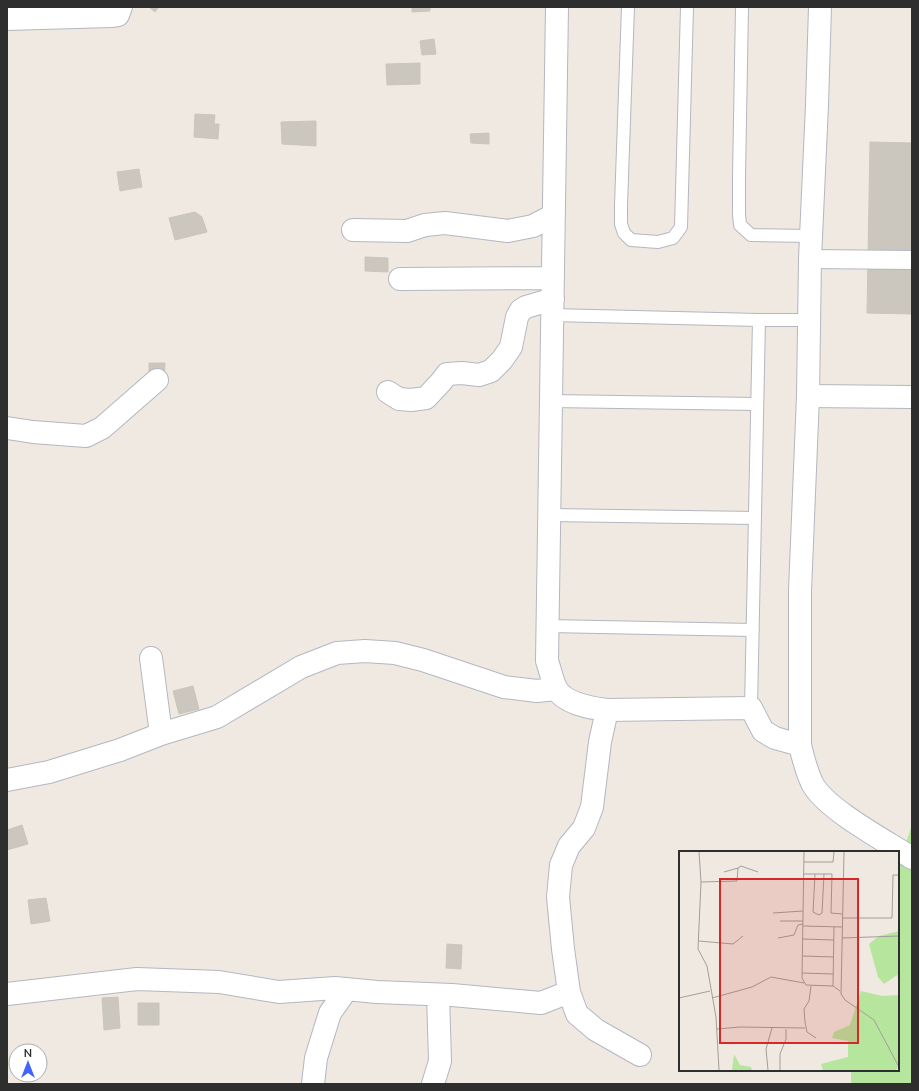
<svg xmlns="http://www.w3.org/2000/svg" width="919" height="1091" font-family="Mulish,sans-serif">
  <rect width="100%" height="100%" fill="#efe9e1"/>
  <path fill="#b6e59e" d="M912,825V1084H851V1071L841,1070H898V866Z"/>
  <path fill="#cbc7bf" stroke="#cbc5ba" d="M149,7H159L155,12Z
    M412,7H430V11L412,12Z
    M434,39L436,54L422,55L420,41Z
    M420,63V84L387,85L386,64Z
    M195,114L215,115L214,124H219L218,139L194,137Z
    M316,121V146L282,144L281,122Z
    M489,133V144L471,143L470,134Z
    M870,142L912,143V314L867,313Z
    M139,169L142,187L120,191L117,172Z
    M195,212L202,217L207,232L175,240L169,218Z
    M365,257L388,258V272L365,271Z
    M149,363H165L164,378H149Z
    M193,686L199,709L179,714L173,691Z
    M22,825L28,844L7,850V830Z
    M46,898L50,921L31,924L28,900Z
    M447,944L462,945L461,969L446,968Z
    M118,997L120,1028L104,1030L102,998Z
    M138,1003H159V1025H138Z"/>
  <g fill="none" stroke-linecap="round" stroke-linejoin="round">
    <defs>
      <path id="service" d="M628,7L621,205V224L624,233L631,240L658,242L673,238L681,227L687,7
        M742,7L739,176V214L740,225L751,235L811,236
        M552,315L759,320H809
        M551,401L757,404
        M550,515L755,518
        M548,626L753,630
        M751,708L759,320"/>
      <path id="pedestrian" d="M810,259L912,260"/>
      <path id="minor" d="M557,7L547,661C550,669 552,680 556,688C564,704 592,708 607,710L751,708L763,731L775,738L800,745
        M7,19L111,16L118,15L121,7
        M353,230L407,231L425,225L445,223L508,231L533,226L554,215
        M400,279L553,278
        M388,392L399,399L411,400L426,398L441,382L447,374L462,373L479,375L491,371L502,360L511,347L517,317L521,310L526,307L553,299
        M808,396L912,397
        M7,428L33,432L86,436L102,428L157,380
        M151,658L161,734
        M607,710L600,742L592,807L584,828L569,846L561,865L558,897L563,949L569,992L577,1014L596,1030L640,1055
        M7,780L49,772L120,750L161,734L217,717L301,667L337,653L365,651L395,653L423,660L504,687L537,691L556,689
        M7,994L137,979L219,982L279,992L335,988L377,992L452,995L541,1003L569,992
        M313,1084L316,1058L330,1013L347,989
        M433,1084L440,1061L438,995"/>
      <path id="secondary" d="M820,7L817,105L810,259L808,396L800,591V745C803,758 806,770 812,783C825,809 886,841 912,858"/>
    </defs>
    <use href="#service" stroke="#b4b7c1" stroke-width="14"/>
    <use href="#pedestrian" stroke="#b4b7c1" stroke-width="20"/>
    <use href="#minor" stroke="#b4b7c1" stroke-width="24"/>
    <use href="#secondary" stroke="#b4b7c1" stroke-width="24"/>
    <use href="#service" stroke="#fff" stroke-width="12"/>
    <use href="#pedestrian" stroke="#fff" stroke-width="18"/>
    <use href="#minor" stroke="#fff" stroke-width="22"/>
    <use href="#secondary" stroke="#fff" stroke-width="22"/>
  </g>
  <g transform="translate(679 851)">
    <rect width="220" height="220" fill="#efe9e1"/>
    <path d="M220,80V130L218,124L205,133L199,126L190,93L200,85ZM220,138V215L217,219H144L142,213L169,206V190L153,187L155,181L171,174L182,140L203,145L219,144ZM55,203L61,214L72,216L73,219H53Z" fill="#b6e59e"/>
    <path fill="none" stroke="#a29e99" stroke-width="1" d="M20,1L22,31L19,98L28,115L37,166L40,219M125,1L123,127L127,134L154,135L161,140M165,1L162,143L166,149L195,169L220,216M125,11H154L155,1M45,21L59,17M125,23H153L152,62L163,63M136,23L134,61L140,64L143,62L145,23M22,31L58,30L59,17L62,15L79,21M94,62L124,60M163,67H213L214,24H220M101,70H124M124,75L163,76M99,87L115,84L119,74L124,73M163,87L220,85M124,88L155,89M20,90L54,93L64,85M124,105L155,106M123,122L154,123M132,135L130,150L125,158L126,171L128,181L137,187M154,135L155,76M0,147L31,140M33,147L73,136L92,126L125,132M38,178L61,176L126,177M89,219L87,198L93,177M101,219V203L107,188V178"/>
    <path fill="#d62828" fill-opacity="0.15" stroke="#d62828" stroke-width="2" d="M41,28H179V192H41Z"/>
    <rect width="220" height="220" fill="none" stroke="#2e2e2e" stroke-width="2"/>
  </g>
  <rect width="919" height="1091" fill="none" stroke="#2e2e2e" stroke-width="16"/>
  <g transform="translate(28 1063)"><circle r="19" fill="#ffffff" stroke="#ababab"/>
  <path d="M0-3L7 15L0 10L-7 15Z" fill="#4264fb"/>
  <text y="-6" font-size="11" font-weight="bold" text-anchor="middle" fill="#2e2e2e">N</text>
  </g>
</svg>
